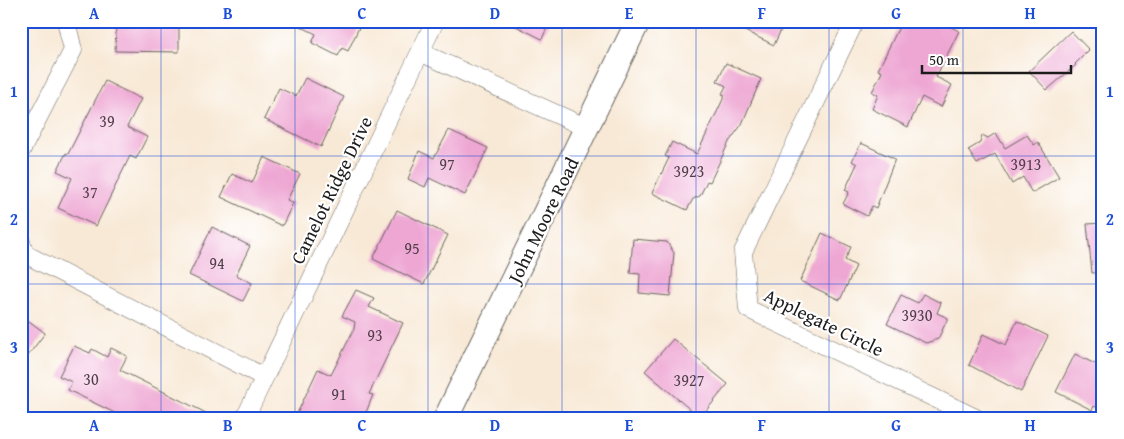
<svg xmlns="http://www.w3.org/2000/svg" width="1124" height="439" font-family="'Gentium Book Plus',serif">
  <rect width="100%" height="100%" fill="#fff"/>
  <filter id="ink" filterUnits="userSpaceOnUse"><feTurbulence type="fractalNoise" baseFrequency=".02" numOctaves="2"/><feDisplacementMap in="SourceGraphic" scale="10" xChannelSelector="R" yChannelSelector="G"/><feConvolveMatrix kernelMatrix="1 2 1 2 8 2 1 2 1" color-interpolation-filters="sRGB"/></filter>
  <filter id="wash" filterUnits="userSpaceOnUse"><feTurbulence type="fractalNoise" baseFrequency=".0096" numOctaves="4" result="noise"/><feDisplacementMap in="SourceGraphic" scale="20" xChannelSelector="R" yChannelSelector="G"/><feGaussianBlur stdDeviation="1.12" result="paint"/><feColorMatrix in="noise" values="0 0 0 0 0 0 0 0 0 0 0 0 0 0 0 0 0 1.4 0 .05"/><feComposite in="paint" operator="in"/></filter>
  <g filter="url(#wash)">
    <rect width="100%" height="100%" fill="#f8e9d6"/>
    <g id="blocks">
      <path fill="#eea6d3" d="M129,21H157V26H179V52L115,51L116,25L129,26Z
        M290,21H362L348,51L342,48L338,56L312,43L316,34Z
        M506,21H550L542,39Z
        M724,21H785L774,45Z
        M902,21H953L951,27L959,31L936,77L952,85L941,107L922,97L908,127L872,109L878,95L872,92L882,72L878,70Z
        M1071,31L1089,50L1075,64L1076,65L1047,90L1029,71Z
        M726,63L761,79L742,124L729,142L710,182L707,181L700,196L693,199L687,210L652,193L669,158L665,156L672,142L697,154L725,95L722,94L726,86L717,81Z
        M305,78L344,97L321,147L264,119L279,88L296,96Z
        M105,81L141,99L127,127L147,137L136,159L130,156L96,226L58,208L72,178L57,171L66,153L68,154Z
        M449,130L488,148L465,195L429,178L425,187L408,179L419,151L434,158Z
        M996,133L1005,148L1027,135L1034,145L1038,142L1059,177L1032,193L1023,177L1012,184L995,154L977,164L968,150L980,143L982,135L988,138Z
        M861,143L895,159L876,208L872,206L867,216L843,204L849,192L845,190L857,164L852,161Z
        M264,157L300,174L287,200L293,203L282,226L221,197L232,174L252,183Z
        M397,210L448,235L424,284L373,259Z
        M1103,223V272L1092,273L1087,224Z
        M212,227L250,246L236,275L252,283L243,301L189,275Z
        M822,233L851,247L845,260L856,266L840,300L800,281Z
        M633,239L667,242L674,253L670,296L639,293L640,274L630,273Z
        M356,290L374,298L369,307L403,323L369,394L373,395L367,410L362,418H295L318,369L331,375L354,329L355,322L342,316Z
        M923,294L941,303L937,313L948,318L938,339L926,343L887,324L901,295L918,303Z
        M21,315L45,333L21,365Z
        M1017,321L1048,336L1021,392L969,365L983,334L1006,345Z
        M673,339L728,384L700,418L645,371Z
        M74,346L90,353L92,349L107,357L111,348L127,356L120,370L216,418H125L68,390L72,382L59,376Z
        M1075,354L1103,368V410L1094,406L1092,410L1056,392Z"/>
    </g>
  </g>
  <g filter="url(#ink)">
    <use href="#blocks" fill-opacity="0" stroke="#69645d" stroke-width="1"/>
    <g fill="none" stroke-linecap="round" stroke-linejoin="round">
      <defs>
        <path id="street" d="M855,21L743,252L748,309L976,418
          M420,52L587,128
          M21,151L73,50L66,21
          M21,242L25,254L264,377
          M245,418L435,21"/>
        <path id="secondary" d="M446,418L638,21"/>
      </defs>
      <use href="#street" stroke="#69645d" stroke-width="19"/>
      <use href="#secondary" stroke="#69645d" stroke-width="26"/>
      <use href="#street" stroke="#fff" stroke-width="18"/>
      <use href="#secondary" stroke="#fff" stroke-width="24"/>
    </g>
  </g>
  <path fill="none" stroke="#1d4ed8" stroke-width="1" stroke-opacity="0.55" d="M161,21V418M295,21V418M428,21V418M562,21V418M696,21V418M829,21V418M963,21V418M21,156H1103M21,284H1103"/>
  <g text-anchor="middle" dominant-baseline="central" stroke-width="4.5" stroke-linejoin="round" paint-order="stroke">
    <g font-size="16" fill="#503e4a">
      <text x="107" y="121">39</text>
      <text x="447" y="164">97</text>
      <text x="1026" y="164">3913</text>
      <text x="689" y="171">3923</text>
      <text x="90" y="192">37</text>
      <text x="412" y="248">95</text>
      <text x="217" y="263">94</text>
      <text x="917" y="315">3930</text>
      <text x="375" y="335">93</text>
      <text x="91" y="379">30</text>
      <text x="689" y="380">3927</text>
      <text x="339" y="394">91</text>
    </g>
    <g font-size="19" fill="#1c1c1c" stroke="#fff">
      <text transform="translate(331 190) rotate(-64)">Camelot Ridge Drive</text>
      <text transform="translate(543 220) rotate(-64)">John Moore Road</text>
      <text transform="translate(824 322) rotate(26)">Applegate Circle</text>
    </g>
  </g>
  <rect width="1124" height="439" fill="none" stroke="#fff" stroke-width="55"/>
  <path d="M922 65v8h149v-8" fill="none" stroke="#1c1c1c" stroke-width="2.5"/>
  <text x="929" y="65" font-size="15" fill="#1c1c1c" stroke="#ffffff" stroke-width="4" paint-order="stroke">50 m</text>
  <rect x="28" y="28" width="1068" height="384" fill="none" stroke="#1d4ed8" stroke-width="2"/>
  <g font-size="16" text-anchor="middle" font-weight="bold" fill="#1d4ed8">
    <text x="94" y="19">A</text>
    <text x="228" y="19">B</text>
    <text x="362" y="19">C</text>
    <text x="495" y="19">D</text>
    <text x="629" y="19">E</text>
    <text x="762" y="19">F</text>
    <text x="896" y="19">G</text>
    <text x="1030" y="19">H</text>
    <text x="14" y="97">1</text>
    <text x="1110" y="97">1</text>
    <text x="14" y="225">2</text>
    <text x="1110" y="225">2</text>
    <text x="14" y="353">3</text>
    <text x="1110" y="353">3</text>
    <text x="94" y="431">A</text>
    <text x="228" y="431">B</text>
    <text x="362" y="431">C</text>
    <text x="495" y="431">D</text>
    <text x="629" y="431">E</text>
    <text x="762" y="431">F</text>
    <text x="896" y="431">G</text>
    <text x="1030" y="431">H</text>
  </g>
</svg>
